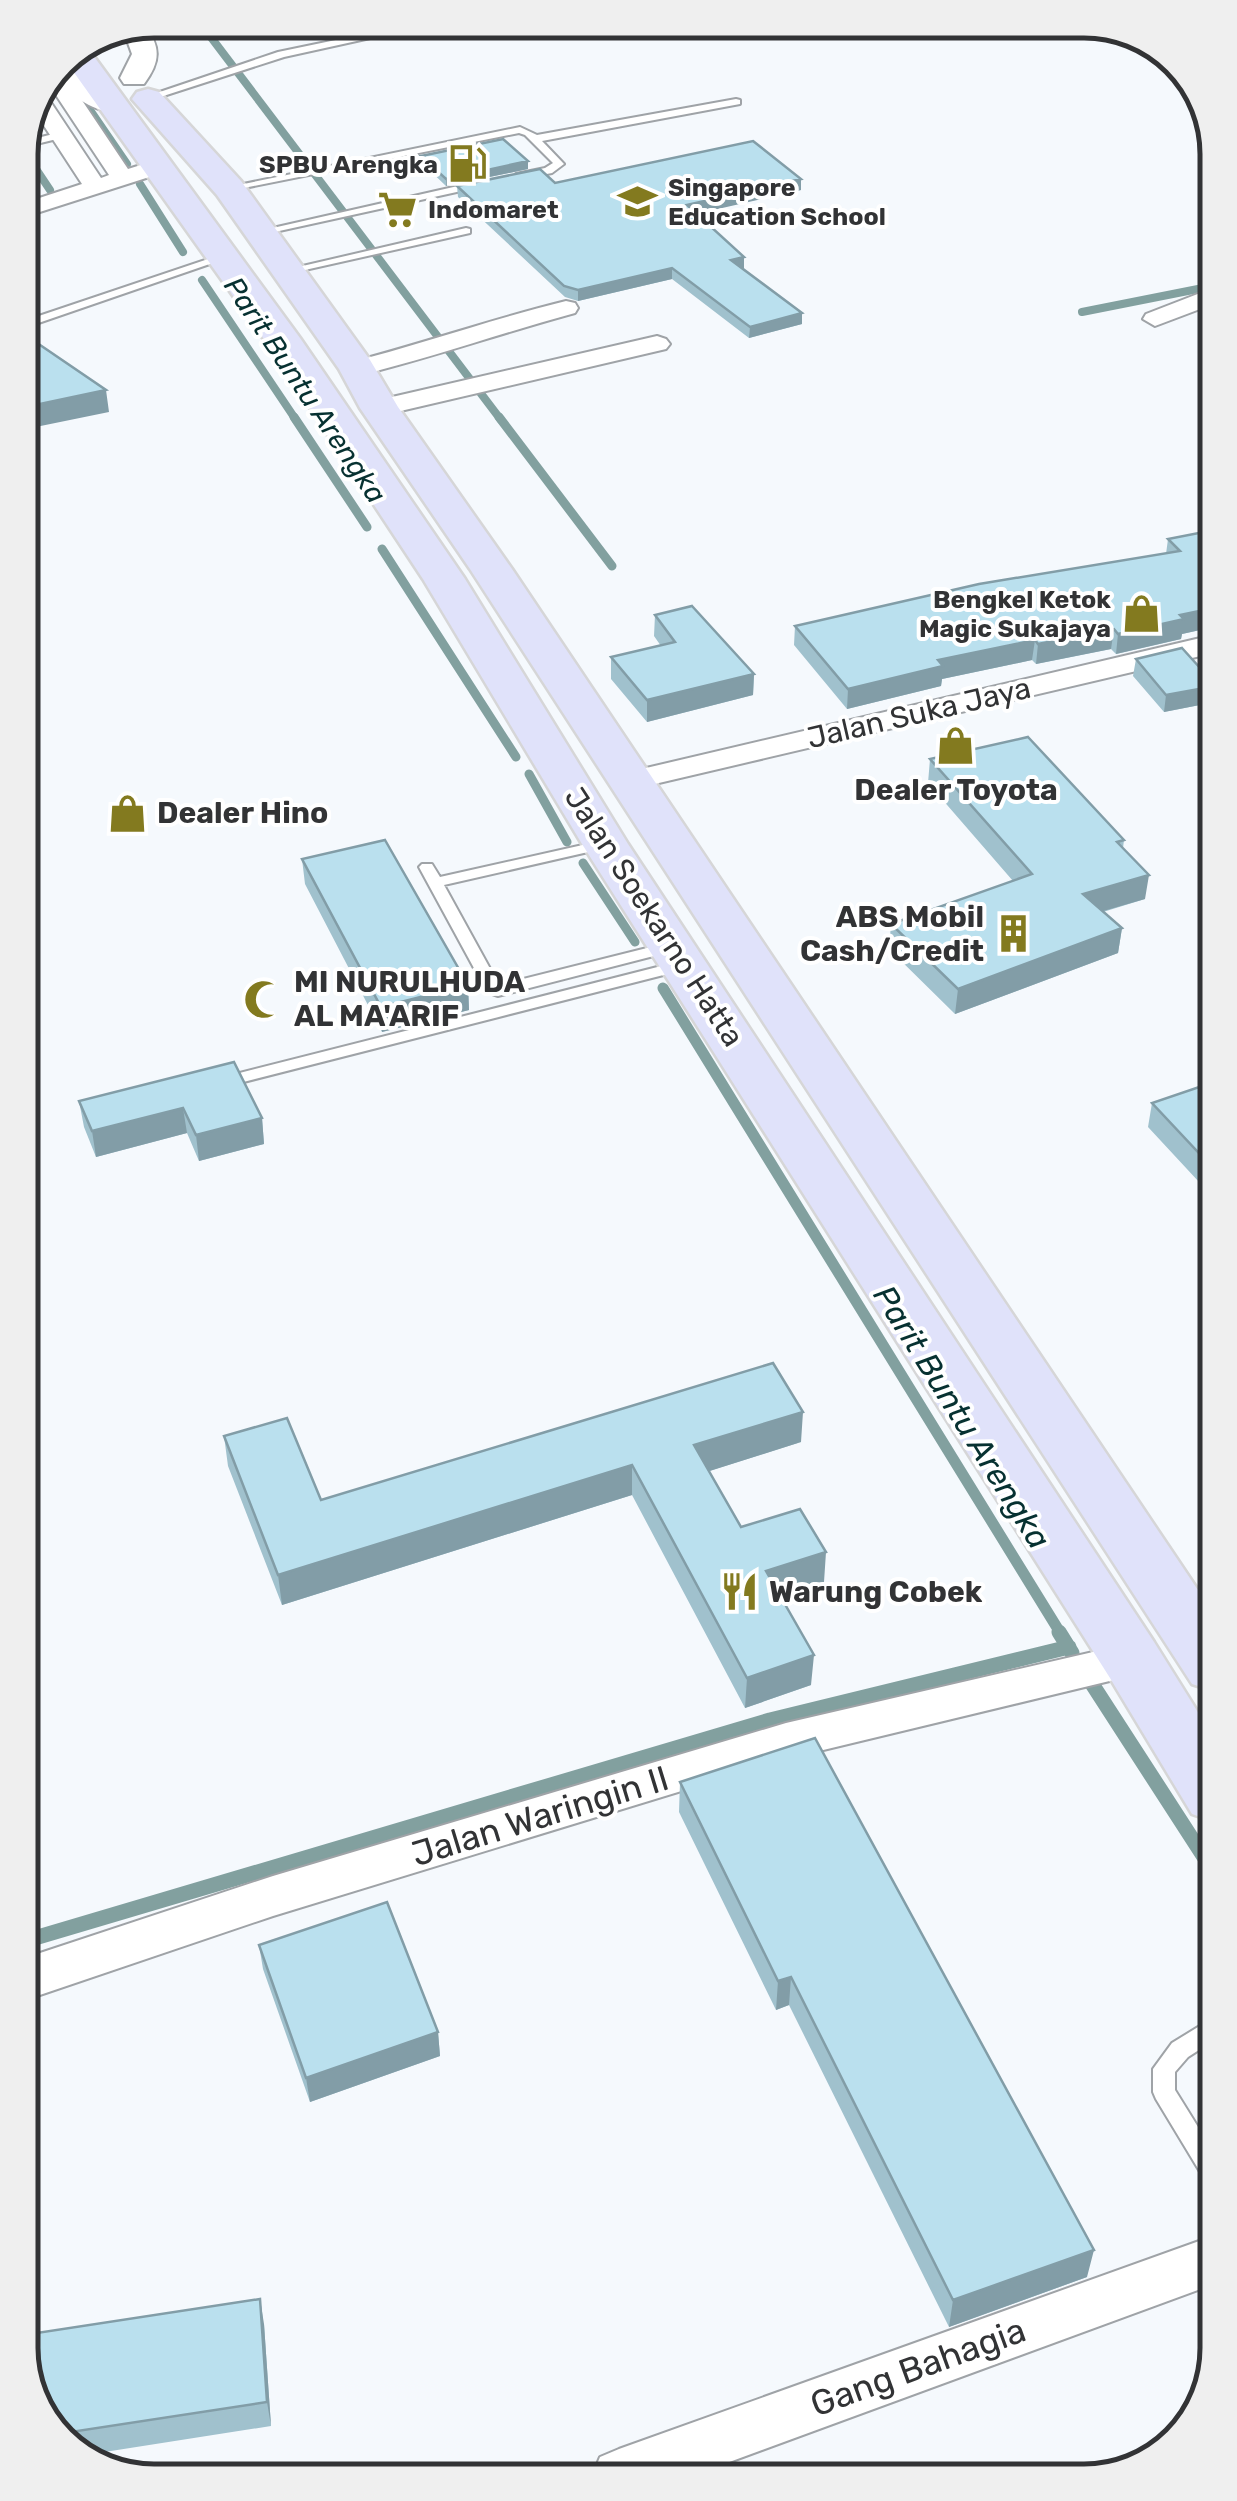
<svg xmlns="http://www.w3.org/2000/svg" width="1237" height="2501" font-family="Rubik,sans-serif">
  <rect width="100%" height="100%" fill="#f5f9fd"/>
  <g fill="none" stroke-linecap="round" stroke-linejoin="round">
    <path stroke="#82a09f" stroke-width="8" d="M207,32L501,420
      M77,91L127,164
      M20,145L50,190
      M140,184L183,252
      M202,280L296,420
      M1082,312L1208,287"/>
    <path stroke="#82a09f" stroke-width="9" d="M294,417L367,527
      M499,417L612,566
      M382,549L516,757
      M529,774L567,842
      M583,863L635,942"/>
    <path stroke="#82a09f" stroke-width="11" d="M663,988L1061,1634"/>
    <path stroke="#82a09f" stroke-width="15" d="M1059,1632L1072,1653
      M1085,1673L1215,1874
      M28,1940L770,1720L1069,1647"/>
    <defs>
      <path id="service" d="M219,20H242L140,39L135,36Z
        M432,20H452L284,57L151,100L142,98L278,52Z
        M736,99L740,100V104L542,141L564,164L552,173L520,179L516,178V174L545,168L553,163L525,135L519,133L229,191L224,188L520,127L537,135Z
        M61,132L65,133V137L20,148L22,142Z
        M480,181L484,182V186L261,235L255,232Z
        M466,228L470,229V233L287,274L281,271Z
        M220,255L230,257L21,329V322Z
        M605,840L610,841V847L444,885L499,985L671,942L679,947L677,950L498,996L487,992L419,867L422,864H432L440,877Z
        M685,960L691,962L693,965L691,968L220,1088L212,1083L220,1078Z
        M1216,2016V2039L1188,2057L1175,2072V2090L1216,2156V2188L1208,2185L1156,2099L1153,2092V2069L1172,2043Z"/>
      <path id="minor" d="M55,68L61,69L128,169L160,159L171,166L168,171L21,218V204L82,184L35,112L42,97L48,98L101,178L109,175L48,83Z
        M1208,290V306L1155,326L1143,319L1146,314Z
        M566,301L575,303L578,308L575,313C501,333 431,358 357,376L344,368L348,363C422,344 492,319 566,301Z
        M657,336L666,339L670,344L666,349L379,416L366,408L379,400Z
        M1209,636V654L629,790L618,788L613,781L618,774L629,772Z
        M1214,1584V1617L1179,1630L1164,1625L1158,1613L1164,1601Z
        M1132,1643L1147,1648L1154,1660L1147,1672L786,1759L273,1916L28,1999V1957L273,1876L786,1723Z
        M1216,2235L1217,2283L694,2475L592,2476L600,2457L619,2449Z"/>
      <path id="tertiary" d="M144,24C161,47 161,61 144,84H124L120,78L132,54L124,32Z
        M59,60L123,99L127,105L123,111C97,117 69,93 51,77Z"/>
      <path id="primary" d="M87,47L300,338L465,579L628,844L1154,1642L1214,1738L1215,1822L1192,1814L1110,1678L582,844L423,579L271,349L63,57Z
        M148,89L159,92L241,181L370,360L398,407L512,569L1214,1614V1691L1192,1684L470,569L360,408L339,369L217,195L132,99L137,92Z"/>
    </defs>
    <use href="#service" stroke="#9fa3a7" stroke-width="4"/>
    <use href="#minor" stroke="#9fa3a7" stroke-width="4"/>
    <use href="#tertiary" stroke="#9fa3a7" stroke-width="4"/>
    <use href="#primary" stroke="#d6d6d7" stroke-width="5"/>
    <use href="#service" fill="#fff" fill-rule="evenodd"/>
    <use href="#minor" fill="#fff" fill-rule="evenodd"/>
    <use href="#tertiary" fill="#fff" fill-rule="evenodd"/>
    <use href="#primary" fill="#e0e2fa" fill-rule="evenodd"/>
  </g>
  <path fill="#a0c1cd" d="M421,156L528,161V169L446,186L422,163Z
    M457,186L801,190L696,213L744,257V268H742L802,313V324L749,338L672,279L578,301L565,297L458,197Z
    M1209,531V628L1182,634L1181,639L1116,654L1111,649L1036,664L1032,660L942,679L941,686L847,709L794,645L795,626L1166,554L1168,539Z
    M655,615L754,674L753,695L647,722L611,679V657L661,646L654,636Z
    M1136,659L1210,679V703L1164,712L1133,676Z
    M930,759L1124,840L1123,848L1145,899L1103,912L1122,928L1118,953L955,1014L889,949L891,924L1013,881L928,783Z
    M302,859L468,985L469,1010L382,1032L305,884Z
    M234,1062L262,1118L264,1144L199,1161L187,1133L96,1157L84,1127L79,1101Z
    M1211,1083L1212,1196L1148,1127L1152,1103Z
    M224,1436L321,1500L801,1442L709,1471L741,1527L824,1582L780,1596L811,1685L745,1708L632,1495L282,1605L228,1466Z
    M680,1782L1087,2277L949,2327L789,2005L776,2010L679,1812Z
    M259,1945L438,2032L440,2056L310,2102L263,1969Z
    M264,2324L271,2426L79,2456L73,2454L30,2398Z"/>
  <path fill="#829da7" d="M528,161V169L446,186V179Z
    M801,179V190L687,216V205Z
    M744,257V268L730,271L731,260Z
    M672,268V279L578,301V290Z
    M34,292L37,313L21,318V296Z
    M802,313V324L749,338L750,327Z
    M106,390L109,412L21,430V408Z
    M1209,609V628L1182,634L1181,639L1116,654L1118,634L1180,615Z
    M1114,629L1111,649L1036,664L1038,644Z
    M1035,640L1032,660L942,679L941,686L847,709L848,689L938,660Z
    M754,674L753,695L647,722V700Z
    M1210,687V703L1164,712L1166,695Z
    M1149,875L1145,899L1079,918L1083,894Z
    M1122,928L1118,953L955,1014L958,989Z
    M468,985L469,1010L382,1032L381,1007Z
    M183,1108L187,1133L96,1157L92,1131Z
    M262,1118L264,1144L199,1161L196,1135Z
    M803,1412L801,1442L694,1476V1445Z
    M632,1465V1495L282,1605L278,1575Z
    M826,1552L824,1582L764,1601L766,1571Z
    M814,1655L811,1685L745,1708L747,1678Z
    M791,1977L789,2005L776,2010L778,1981Z
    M438,2032L440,2056L310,2102L306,2078Z
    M1094,2250L1087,2277L949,2327L953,2300Z
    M260,2299L264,2324L271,2426L267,2402Z"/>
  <path fill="#bae0ee" stroke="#829da7" stroke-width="2.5" d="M503,139L528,161L446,179L421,156Z
    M753,141L801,179L687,205L744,257L731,260L802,313L750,327L672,268L578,290L564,286L457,186L540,169L555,183Z
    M21,280L34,292L21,296Z
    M21,332L106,390L21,408Z
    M1209,531V609L1180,615L1184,619L1118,634L1114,629L1038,644L1035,640L938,660L943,666L848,689L795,626L979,584L1180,551L1168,539Z
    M692,606L754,674L647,700L611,657L675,642L655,615Z
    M1182,648L1210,679V687L1166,695L1136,659Z
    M1028,737L1124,840L1117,842L1149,875L1083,894L1122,928L958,989L891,924L1032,874L930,759Z
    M385,840L468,985L381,1007L302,859Z
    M234,1062L262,1118L196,1135L183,1108L92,1131L79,1101Z
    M1211,1083L1212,1167L1152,1103Z
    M773,1363L803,1412L694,1445L741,1527L800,1509L826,1552L766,1571L814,1655L747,1678L632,1465L278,1575L224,1436L287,1418L321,1500Z
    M815,1738L1094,2250L953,2300L791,1977L778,1981L680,1782Z
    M387,1902L438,2032L306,2078L259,1945Z
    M260,2299L267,2402L58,2434L30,2398V2334Z"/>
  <defs>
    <symbol id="fuel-bare" viewBox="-9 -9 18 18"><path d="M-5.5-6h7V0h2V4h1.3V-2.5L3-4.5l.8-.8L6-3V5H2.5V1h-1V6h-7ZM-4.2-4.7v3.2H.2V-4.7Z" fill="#837a1f" stroke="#fff" stroke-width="2.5" paint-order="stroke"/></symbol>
    <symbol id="school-bare" viewBox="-9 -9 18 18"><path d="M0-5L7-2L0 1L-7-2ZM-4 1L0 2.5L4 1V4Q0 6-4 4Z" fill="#837a1f" stroke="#fff" stroke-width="2.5" paint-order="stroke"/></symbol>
    <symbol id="supermarket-bare" viewBox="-9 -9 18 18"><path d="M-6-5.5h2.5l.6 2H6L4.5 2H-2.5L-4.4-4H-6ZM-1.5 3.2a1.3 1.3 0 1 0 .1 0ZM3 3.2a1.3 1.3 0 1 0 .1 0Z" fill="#837a1f" stroke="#fff" stroke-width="2.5" paint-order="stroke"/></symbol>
    <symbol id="shop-bare" viewBox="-9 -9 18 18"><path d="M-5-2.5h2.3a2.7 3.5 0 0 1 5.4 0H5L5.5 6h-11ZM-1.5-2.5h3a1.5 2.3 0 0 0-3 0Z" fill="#837a1f" stroke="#fff" stroke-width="2.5" paint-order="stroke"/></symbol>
    <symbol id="building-bare" viewBox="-9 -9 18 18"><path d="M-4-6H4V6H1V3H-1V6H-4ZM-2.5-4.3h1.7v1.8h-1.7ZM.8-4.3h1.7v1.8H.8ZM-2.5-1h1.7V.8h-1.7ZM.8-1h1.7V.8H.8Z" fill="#837a1f" stroke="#fff" stroke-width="2.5" paint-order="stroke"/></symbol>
    <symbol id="mosque-bare" viewBox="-9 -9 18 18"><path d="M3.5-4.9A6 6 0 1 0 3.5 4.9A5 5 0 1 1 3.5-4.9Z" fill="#837a1f" stroke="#fff" stroke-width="2.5" paint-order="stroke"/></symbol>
    <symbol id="restaurant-bare" viewBox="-9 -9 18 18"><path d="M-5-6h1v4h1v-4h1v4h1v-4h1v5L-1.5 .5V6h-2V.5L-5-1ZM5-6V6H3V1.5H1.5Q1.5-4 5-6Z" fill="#837a1f" stroke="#fff" stroke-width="2.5" paint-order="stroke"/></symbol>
  </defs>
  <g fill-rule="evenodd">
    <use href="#fuel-bare" x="440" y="136" width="55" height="55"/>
    <use href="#school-bare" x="610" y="174" width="55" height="55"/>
    <use href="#supermarket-bare" x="370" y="182" width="55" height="55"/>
    <use href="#shop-bare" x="1114" y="586" width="55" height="55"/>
    <use href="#shop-bare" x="928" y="718" width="55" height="55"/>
    <use href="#shop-bare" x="100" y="786" width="55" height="55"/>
    <use href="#building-bare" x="986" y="906" width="55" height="55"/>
    <use href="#mosque-bare" x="236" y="972" width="55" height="55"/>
    <use href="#restaurant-bare" x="712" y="1564" width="55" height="55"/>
  </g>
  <g text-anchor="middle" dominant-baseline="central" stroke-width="8" stroke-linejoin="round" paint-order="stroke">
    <g font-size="25" font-weight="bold" fill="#323335" stroke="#fff" text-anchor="end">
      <text x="438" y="164">SPBU Arengka</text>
      <text x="668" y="187" text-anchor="start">Singapore<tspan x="668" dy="29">Education School</tspan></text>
      <text x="428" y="209" text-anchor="start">Indomaret</text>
      <text x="1111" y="599">Bengkel Ketok<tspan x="1111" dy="29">Magic Sukajaya</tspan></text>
    </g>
    <g font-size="28" font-style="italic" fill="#073131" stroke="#fff">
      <text transform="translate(305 390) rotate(56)">Parit Buntu Arengka</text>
    </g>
    <g font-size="30" fill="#323335" stroke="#fff">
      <text transform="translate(919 713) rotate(-13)">Jalan Suka Jaya</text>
      <text transform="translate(654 917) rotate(57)">Jalan Soekarno Hatta</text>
    </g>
    <g font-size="30" font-weight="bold" fill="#323335" stroke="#fff" text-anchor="start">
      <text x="956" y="790" text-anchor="middle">Dealer Toyota</text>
      <text x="157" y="813">Dealer Hino</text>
      <text x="984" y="917" text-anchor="end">ABS Mobil<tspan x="984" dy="34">Cash/Credit</tspan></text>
      <text x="294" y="982">MI NURULHUDA<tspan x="294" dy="34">AL MA'ARIF</tspan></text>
      <text x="769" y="1592">Warung Cobek</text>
    </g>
    <g font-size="32" font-style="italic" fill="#073131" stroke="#fff">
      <text transform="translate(962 1417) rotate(58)">Parit Buntu Arengka</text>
    </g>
    <g font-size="35" fill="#323335" stroke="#fff">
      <text transform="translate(540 1816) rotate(-17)">Jalan Waringin II</text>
      <text transform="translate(918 2367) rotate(-20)">Gang Bahagia</text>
    </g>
  </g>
  <path d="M0 0H1237V2501H0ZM154 38H1084A116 116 0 0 1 1200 154V2348A116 116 0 0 1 1084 2464H154A116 116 0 0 1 38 2348V154A116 116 0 0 1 154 38Z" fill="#efefef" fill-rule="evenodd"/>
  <path fill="none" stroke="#323335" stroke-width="5" d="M154 38H1084A116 116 0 0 1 1200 154V2348A116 116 0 0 1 1084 2464H154A116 116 0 0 1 38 2348V154A116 116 0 0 1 154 38Z"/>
</svg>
